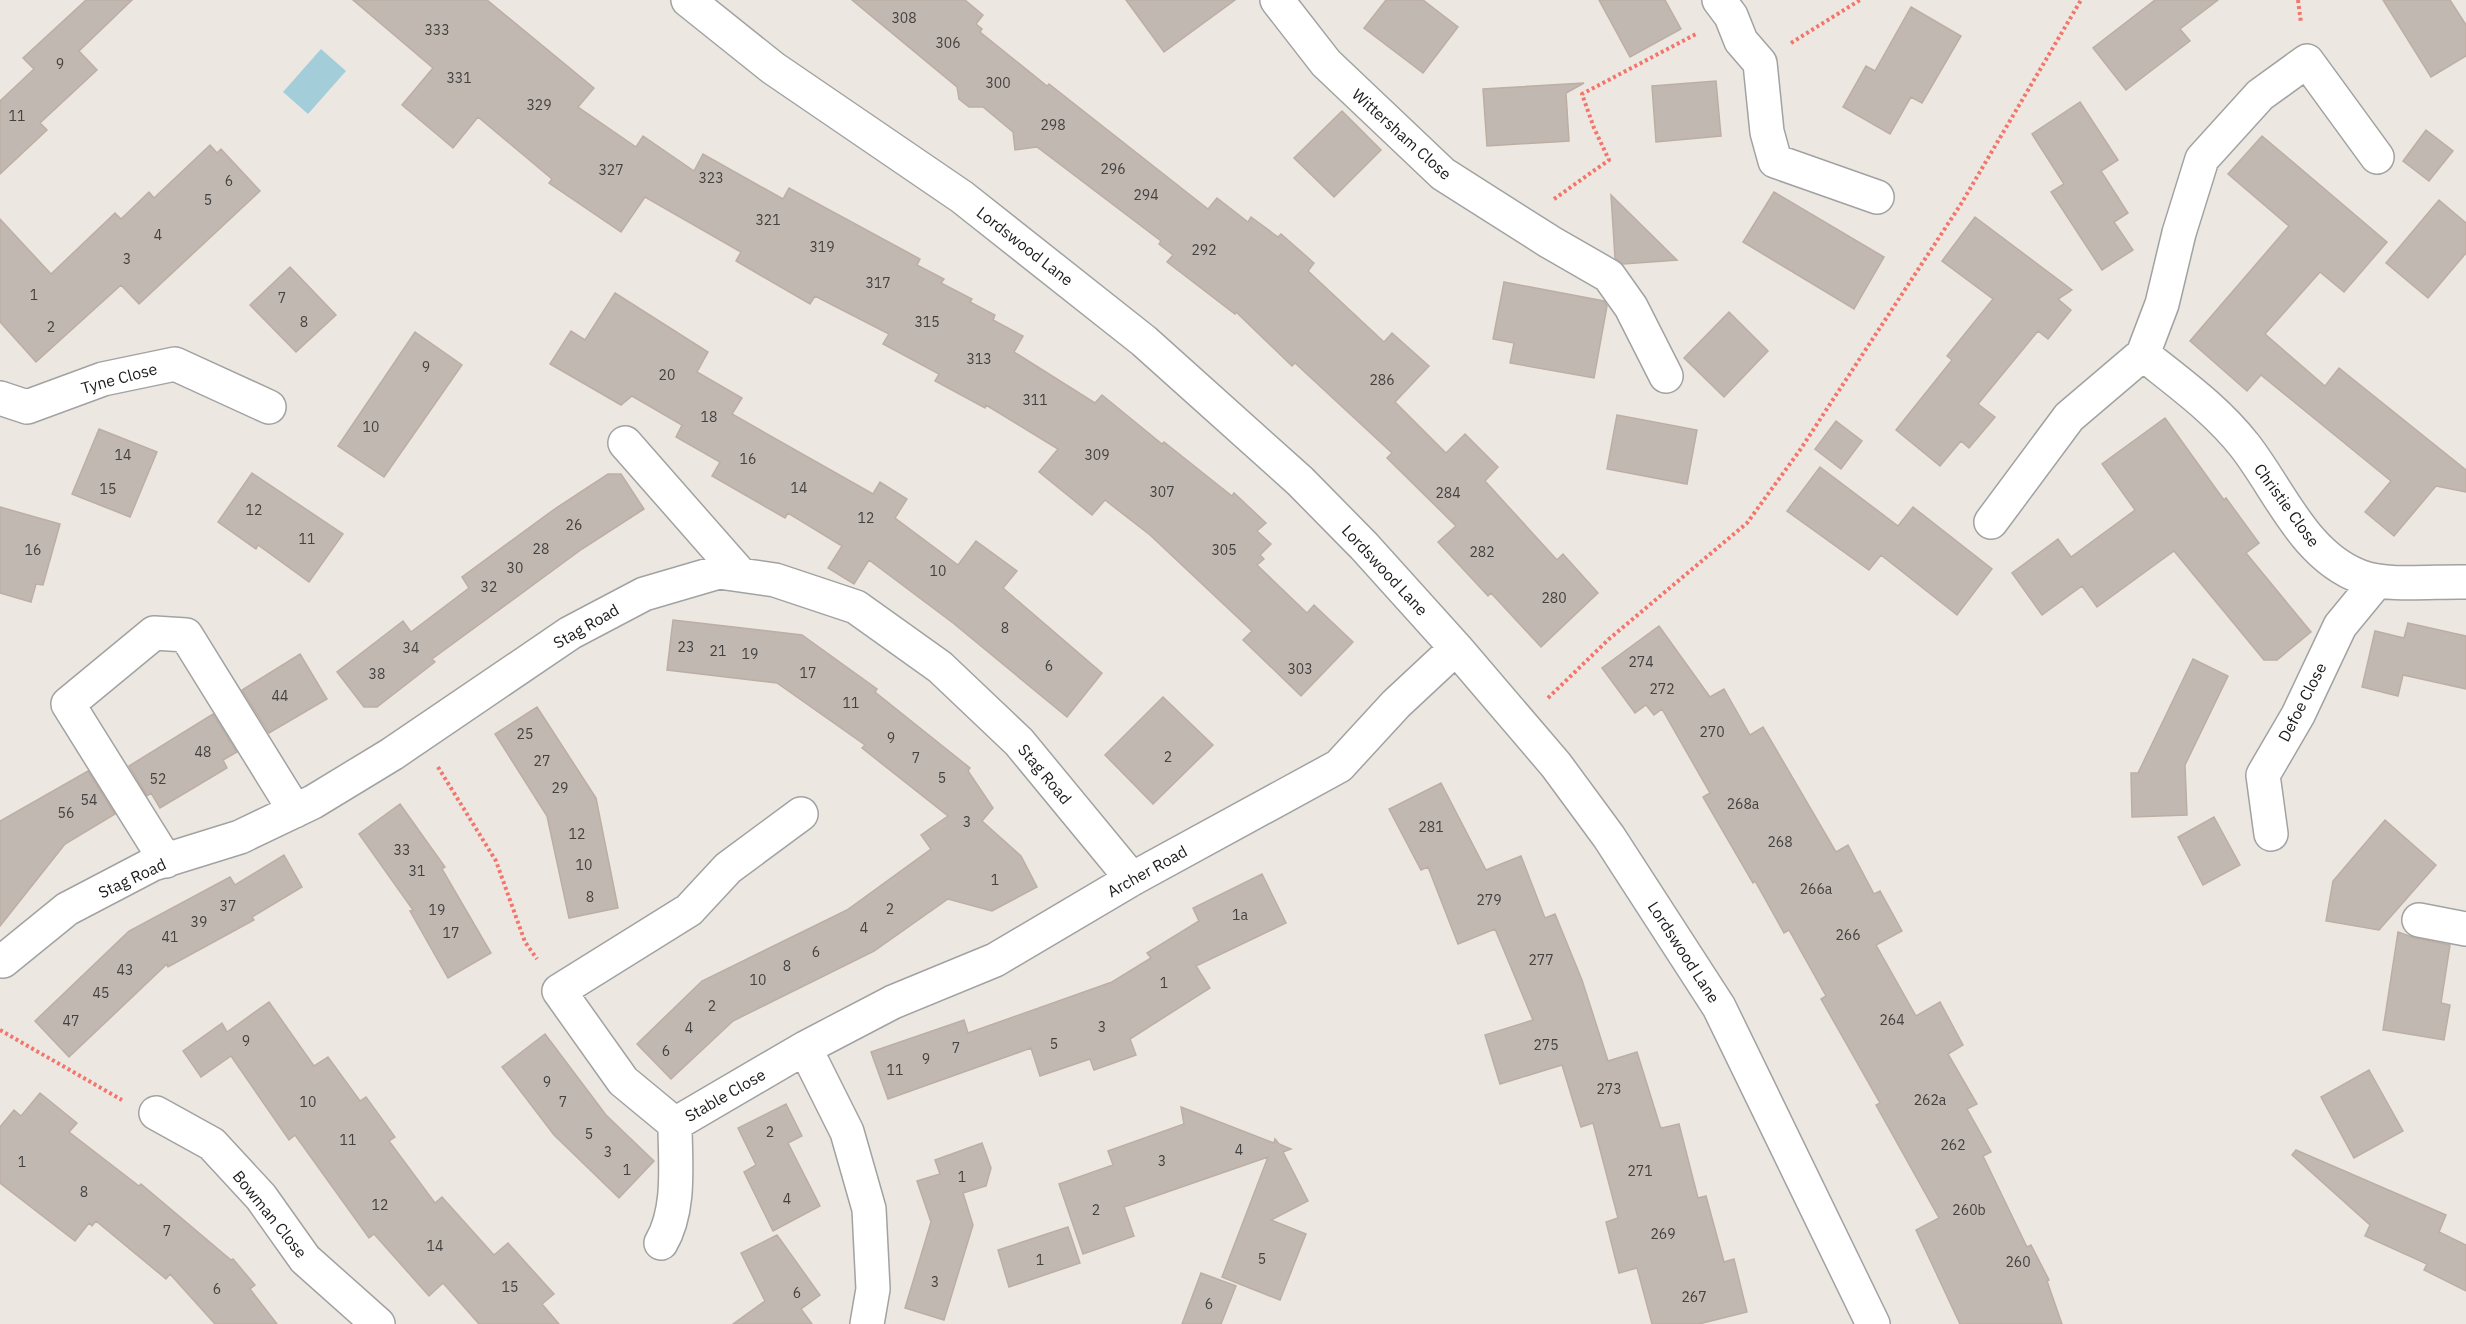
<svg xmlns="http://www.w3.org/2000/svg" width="2466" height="1324" font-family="'IBM Plex Sans',sans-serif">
  <rect width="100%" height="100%" fill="#ece8e1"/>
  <path fill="#a3ced9" d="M321,49L346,71L308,114L283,92Z"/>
  <path fill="#c1b8b1" stroke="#bdaea4" stroke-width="1.5" d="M86,0H132L79,51L97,70L40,123L47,130L0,174V101L34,69L23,58Z
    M353,0H487L594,88L578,107L636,147L643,136L694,171L703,154L783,199L789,188L920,259L917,265L944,279L941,283L972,299L970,302L995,315L993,320L1023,336L1014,352L1095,403L1102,395L1162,444L1164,442L1232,496L1234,493L1266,523L1257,531L1271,544L1260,555L1264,559L1257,565L1307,613L1314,605L1353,642L1301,696L1243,640L1252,631L1150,535L1105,500L1092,515L1039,472L1058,449L986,405L985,408L935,381L939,374L883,344L889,334L815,296L810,304L736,261L741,252L645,197L621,232L549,183L552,179L478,117L453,148L402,105L433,68Z
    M852,0H965L983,15L976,24L982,29L980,32L1047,86L1049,84L1208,209L1217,198L1248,222L1251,217L1278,237L1281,234L1314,263L1308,271L1384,342L1392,333L1429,366L1395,402L1446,453L1465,434L1498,467L1485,481L1557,560L1563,554L1598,593L1541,647L1491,593L1488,596L1438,542L1456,526L1387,458L1392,453L1295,363L1292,366L1236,312L1235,314L1167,262L1173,255L1159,244L1161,241L1037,147L1015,150L1013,132L983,107H969L959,99L957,87Z
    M1126,0H1235L1164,52Z
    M1386,0H1423L1458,27L1423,73L1364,28Z
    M1599,0H1665L1681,29L1630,57Z
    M2155,0H2218L2180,29L2190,41L2126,90L2093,48Z
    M2383,0H2450L2466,25V56L2431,77Z
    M1911,7L1961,36L1922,103L1911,97L1890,134L1843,107L1866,66L1875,71Z
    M1716,81L1721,136L1656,142L1652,86Z
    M1584,83L1566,93L1569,141L1487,146L1483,89Z
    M2080,102L2118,160L2101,171L2128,213L2114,222L2133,250L2102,270L2051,192L2064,184L2032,134Z
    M1342,111L1381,150L1334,197L1294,158Z
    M2426,130L2453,151L2429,181L2403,161Z
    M2262,136L2387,242L2344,292L2320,272L2265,334L2325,386L2339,368L2466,470V492L2436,486L2394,536L2365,512L2391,481L2261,375L2247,391L2190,341L2289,226L2228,174Z
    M210,145L217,153L221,149L260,191L139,304L121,285L36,362L0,322V219L51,274L115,213L121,219L149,192L154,198Z
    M1774,192L1884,257L1854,309L1743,242Z
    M1611,195L1677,260L1623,264L1615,258Z
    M2439,200L2466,223V253L2428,298L2386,263Z
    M1975,217L2072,290L2058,299L2071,310L2048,339L2038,331L1978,404L1995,417L1969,448L1961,441L1940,466L1896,430L1952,360L1947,356L1993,299L1942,261Z
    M290,267L336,315L296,352L250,305Z
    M1504,282L1604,301L1607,306L1594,378L1510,363L1514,343L1493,339Z
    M615,293L708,352L697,372L742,398L732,414L873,494L880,482L907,499L895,518L958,565L976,541L1017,571L1003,588L1102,673L1067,717L953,623L869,560L854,584L828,568L842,546L788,513L785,518L712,476L720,462L676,437L682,425L632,396L621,405L550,364L571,331L585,340Z
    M1729,312L1768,351L1724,397L1684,358Z
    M415,332L462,365L384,477L338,446Z
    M1617,415L1697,430L1687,484L1607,469Z
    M2165,418L2224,500L2226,498L2259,543L2246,553L2311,632L2277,660H2264L2174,551L2097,607L2082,586L2042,615L2012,573L2058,539L2071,557L2135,510L2102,464Z
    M1836,421L1862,441L1841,469L1815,449Z
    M99,429L157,452L130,517L72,494Z
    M1820,467L1898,526L1913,507L1992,569L1957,615L1881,555L1869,570L1787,511Z
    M252,473L343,534L309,582L258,545L256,549L218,522Z
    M608,474H621L644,509L582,549L432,659L435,662L377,707H364L337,672L403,621L411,632L469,588L462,577L556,508Z
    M0,507L60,524L43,585L36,584L31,602L0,593Z
    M673,620L802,635L877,689L875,692L970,768L968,771L993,808L982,821L1021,856L1037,887L992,911L948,899L874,951L733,1021L671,1079L637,1044L702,981L847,910L931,849L921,835L948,816L862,748L865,745L777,683L667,670Z
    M2408,623L2466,636V689L2403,675L2398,696L2362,687L2375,631L2404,638Z
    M1659,626L1710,697L1724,689L1750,735L1763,727L1836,852L1848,845L1874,894L1880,891L1902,931L1876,945L1916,1016L1940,1002L1963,1045L1948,1054L1977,1104L1967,1109L1991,1152L1983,1156L2027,1247L2031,1245L2049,1280L2047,1281L2062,1324H1960L1916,1230L1939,1218L1876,1105L1880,1103L1821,999L1826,996L1789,930L1784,933L1755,881L1753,883L1703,797L1710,793L1662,709L1654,715L1646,705L1635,713L1602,668Z
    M300,654L327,699L269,733L242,690Z
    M2193,659L2228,676L2185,765L2187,815L2132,817L2131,773H2138Z
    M1163,697L1213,745L1153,804L1105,755Z
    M537,707L596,798L618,908L569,918L547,816L495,734Z
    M213,714L237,752L223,760L227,768L160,808L151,793L147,796L129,766Z
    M88,771L115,814L65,844L0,926V821Z
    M1441,783L1486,870L1521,856L1545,918L1555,914L1582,980L1608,1061L1637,1052L1660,1126L1662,1128L1679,1124L1698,1198L1706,1196L1724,1262L1734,1259L1747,1312L1699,1324H1652L1637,1268L1619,1273L1606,1222L1618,1218L1593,1123L1581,1127L1562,1065L1500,1084L1485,1035L1533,1020L1495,929L1458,944L1428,867L1421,870L1389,809Z
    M400,804L445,867L442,869L491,953L448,978L410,911L413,910L359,834Z
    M2214,817L2240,865L2203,885L2178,837Z
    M2385,820L2436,865L2379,930L2326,921L2333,881Z
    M284,855L302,887L252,917L254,920L168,967L167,964L69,1057L35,1021L129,931L230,877L235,885Z
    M1262,874L1286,923L1196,966L1210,988L1130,1039L1136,1055L1094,1070L1090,1059L1040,1076L1031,1048L888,1099L871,1052L964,1020L968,1033L1112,982L1151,958L1147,953L1199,921L1193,908Z
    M2398,932L2415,938L2450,945L2441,1003L2450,1005L2444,1040L2383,1030Z
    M269,1002L314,1066L328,1057L360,1101L366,1097L395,1137L389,1141L435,1203L442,1197L494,1255L508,1243L554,1294L542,1304L559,1324H479L443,1283L429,1296L374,1234L369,1238L295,1135L289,1140L231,1056L201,1077L183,1051L222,1023L227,1032Z
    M545,1034L606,1115L654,1161L619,1198L554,1135L502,1067Z
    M2369,1070L2403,1131L2354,1158L2321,1097Z
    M40,1093L77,1123L69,1132L139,1186L141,1184L231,1260L233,1259L255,1285L250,1289L277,1324H215L170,1274L166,1279L96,1221L92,1226L89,1223L75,1241L0,1183V1127L14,1110L21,1116Z
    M786,1104L802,1136L788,1143L820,1206L773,1231L744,1172L756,1165L738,1128Z
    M1181,1107L1274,1143L1275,1139L1279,1144L1291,1149L1283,1152L1308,1201L1271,1220L1306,1234L1280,1300L1222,1277L1268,1157L1124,1207L1134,1236L1083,1254L1059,1184L1113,1165L1108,1151L1184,1124Z
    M982,1143L991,1168L986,1186L963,1193L973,1225L944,1320L905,1308L931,1222L917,1181L940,1174L935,1160Z
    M2296,1150L2446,1215L2439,1232L2466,1245V1291L2424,1270L2427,1264L2365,1236L2370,1225L2292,1155Z
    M1068,1227L1080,1263L1009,1287L998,1250Z
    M777,1235L820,1295L801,1309L812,1324H733L765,1301L741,1253Z
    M1201,1273L1236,1286L1221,1324H1182Z"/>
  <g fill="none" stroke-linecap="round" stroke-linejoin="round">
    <defs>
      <path id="minor" d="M688,0L773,68L962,197L1144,341L1300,481L1364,546L1456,648L1556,765L1609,837L1719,1007L1873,1324
        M1277,0L1326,63L1443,174L1550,242L1609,276L1631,307L1666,376
        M1719,0L1731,16L1741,41L1760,63L1767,132L1775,161L1877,197
        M2143,354C2179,383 2216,409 2245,446C2280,491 2304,556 2361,577C2388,587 2436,581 2466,582
        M0,398L27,407L103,379L175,364L269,407
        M625,443L741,575
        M1991,522L2069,417L2143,354L2162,304L2179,233L2202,159L2260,95L2307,61L2377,157
        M801,814L728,868L689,910L559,991L623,1081L675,1124L805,1048L893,1002L995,960L1132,879L1339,766L1396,704L1456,648
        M2271,834L2263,775L2298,715L2340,626L2377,581
        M166,861L68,704L154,633L186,635L295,811
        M2419,920L2466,929
        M3,961L67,909L153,864L240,837L313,802L392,754L570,633L644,594L719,572L775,580L856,607L940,667L1019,742L1132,879
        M805,1048L847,1132L869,1209L873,1289L867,1324
        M156,1113L212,1144L261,1197L305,1259L378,1324
        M661,1243C681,1209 675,1162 675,1124"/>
    </defs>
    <use href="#minor" stroke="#a2a2a2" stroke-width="36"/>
    <path stroke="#f3756b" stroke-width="4" stroke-dasharray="3 3" stroke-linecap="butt" d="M2298,0L2301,23
      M1791,43L1860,0
      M1554,199L1609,160L1594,128L1582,94L1698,33
      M1548,698L1609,639L1747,523L1800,450L1961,204L2081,0
      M438,767L496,861L525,942L537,959
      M0,1030L122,1100"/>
    <use href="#minor" stroke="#fff" stroke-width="33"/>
  </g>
  <g text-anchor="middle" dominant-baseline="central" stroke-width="4.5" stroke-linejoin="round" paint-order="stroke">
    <g font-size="14" fill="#444240">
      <text x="904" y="18">308</text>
      <text x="437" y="30">333</text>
      <text x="948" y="43">306</text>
      <text x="60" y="64">9</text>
      <text x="459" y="78">331</text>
      <text x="998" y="83">300</text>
      <text x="539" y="105">329</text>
      <text x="17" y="116">11</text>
      <text x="1053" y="125">298</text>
      <text x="1113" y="169">296</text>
      <text x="611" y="170">327</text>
      <text x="711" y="178">323</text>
      <text x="229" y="181">6</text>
      <text x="1146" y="195">294</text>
      <text x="208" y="200">5</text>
      <text x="768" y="220">321</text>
      <text x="158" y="235">4</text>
      <text x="822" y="247">319</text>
      <text x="1204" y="250">292</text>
      <text x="127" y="259">3</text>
      <text x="878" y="283">317</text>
      <text x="34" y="295">1</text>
      <text x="282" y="298">7</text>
      <text x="304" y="322">8</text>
      <text x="927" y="322">315</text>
      <text x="51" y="327">2</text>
      <text x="979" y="359">313</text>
      <text x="426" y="367">9</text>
      <text x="667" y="375">20</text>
      <text x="1382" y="380">286</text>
      <text x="1035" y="400">311</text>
      <text x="709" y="417">18</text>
      <text x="371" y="427">10</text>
      <text x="123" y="455">14</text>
      <text x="1097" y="455">309</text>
      <text x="748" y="459">16</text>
      <text x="799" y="488">14</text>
      <text x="108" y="489">15</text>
      <text x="1162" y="492">307</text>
      <text x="1448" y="493">284</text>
      <text x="254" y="510">12</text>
      <text x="866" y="518">12</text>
      <text x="574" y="525">26</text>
      <text x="307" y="539">11</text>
      <text x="541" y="549">28</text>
      <text x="33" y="550">16</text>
      <text x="1224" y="550">305</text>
      <text x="1482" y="552">282</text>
      <text x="515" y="568">30</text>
      <text x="938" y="571">10</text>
      <text x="489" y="587">32</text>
      <text x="1554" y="598">280</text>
      <text x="1005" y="628">8</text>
      <text x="686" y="647">23</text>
      <text x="411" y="648">34</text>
      <text x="718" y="651">21</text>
      <text x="750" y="654">19</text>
      <text x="1641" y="662">274</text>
      <text x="1049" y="666">6</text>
      <text x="1300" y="669">303</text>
      <text x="808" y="673">17</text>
      <text x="377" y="674">38</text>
      <text x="1662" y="689">272</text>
      <text x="280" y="696">44</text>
      <text x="851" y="703">11</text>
      <text x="1712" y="732">270</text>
      <text x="525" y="734">25</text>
      <text x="891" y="738">9</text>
      <text x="203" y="752">48</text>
      <text x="1168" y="757">2</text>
      <text x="916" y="758">7</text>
      <text x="542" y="761">27</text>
      <text x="942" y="778">5</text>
      <text x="158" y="779">52</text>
      <text x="560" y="788">29</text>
      <text x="89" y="800">54</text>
      <text x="1743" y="804">268a</text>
      <text x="66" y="813">56</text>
      <text x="967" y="822">3</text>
      <text x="1431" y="827">281</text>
      <text x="577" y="834">12</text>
      <text x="1780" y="842">268</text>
      <text x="402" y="850">33</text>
      <text x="584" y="865">10</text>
      <text x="417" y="871">31</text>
      <text x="995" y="880">1</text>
      <text x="1816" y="889">266a</text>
      <text x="590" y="897">8</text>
      <text x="1489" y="900">279</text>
      <text x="228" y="906">37</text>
      <text x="890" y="909">2</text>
      <text x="437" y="910">19</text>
      <text x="1240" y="915">1a</text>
      <text x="199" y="922">39</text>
      <text x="864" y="928">4</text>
      <text x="451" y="933">17</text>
      <text x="1848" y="935">266</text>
      <text x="170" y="937">41</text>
      <text x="816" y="952">6</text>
      <text x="1541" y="960">277</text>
      <text x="787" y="966">8</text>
      <text x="125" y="970">43</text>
      <text x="758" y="980">10</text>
      <text x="1164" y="983">1</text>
      <text x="101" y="993">45</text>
      <text x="712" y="1006">2</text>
      <text x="1892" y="1020">264</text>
      <text x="71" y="1021">47</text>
      <text x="1102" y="1027">3</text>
      <text x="689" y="1028">4</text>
      <text x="246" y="1041">9</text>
      <text x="1054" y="1044">5</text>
      <text x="1546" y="1045">275</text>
      <text x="956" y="1048">7</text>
      <text x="666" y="1051">6</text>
      <text x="926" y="1059">9</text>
      <text x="895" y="1070">11</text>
      <text x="547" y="1082">9</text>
      <text x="1609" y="1089">273</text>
      <text x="1930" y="1100">262a</text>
      <text x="308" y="1102">10</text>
      <text x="563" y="1102">7</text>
      <text x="770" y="1132">2</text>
      <text x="589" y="1134">5</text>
      <text x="348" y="1140">11</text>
      <text x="1953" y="1145">262</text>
      <text x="1239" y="1150">4</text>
      <text x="608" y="1152">3</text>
      <text x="1162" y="1161">3</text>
      <text x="22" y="1162">1</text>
      <text x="627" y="1170">1</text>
      <text x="1640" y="1171">271</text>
      <text x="962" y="1177">1</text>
      <text x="84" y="1192">8</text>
      <text x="787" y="1199">4</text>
      <text x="380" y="1205">12</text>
      <text x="1096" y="1210">2</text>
      <text x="1969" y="1210">260b</text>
      <text x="167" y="1231">7</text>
      <text x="1663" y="1234">269</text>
      <text x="435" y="1246">14</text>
      <text x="1262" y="1259">5</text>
      <text x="1040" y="1260">1</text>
      <text x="2018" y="1262">260</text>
      <text x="935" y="1282">3</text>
      <text x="510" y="1287">15</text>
      <text x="217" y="1289">6</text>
      <text x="797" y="1293">6</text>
      <text x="1694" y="1297">267</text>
      <text x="1209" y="1304">6</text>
    </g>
    <g font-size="16" fill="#1b1b1b" stroke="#fff">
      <text transform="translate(1402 134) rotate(42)">Wittersham Close</text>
      <text transform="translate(1025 246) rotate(38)">Lordswood Lane</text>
      <text transform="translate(119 378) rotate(-15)">Tyne Close</text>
      <text transform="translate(2287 505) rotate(54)">Christie Close</text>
      <text transform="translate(1385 570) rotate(47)">Lordswood Lane</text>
      <text transform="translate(586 626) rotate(-30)">Stag Road</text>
      <text transform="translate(2302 702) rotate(-63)">Defoe Close</text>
      <text transform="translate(1045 774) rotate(50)">Stag Road</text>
      <text transform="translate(1147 871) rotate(-29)">Archer Road</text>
      <text transform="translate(132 878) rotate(-25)">Stag Road</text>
      <text transform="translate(1684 952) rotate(57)">Lordswood Lane</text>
      <text transform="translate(725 1095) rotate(-30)">Stable Close</text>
      <text transform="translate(270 1214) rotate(51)">Bowman Close</text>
    </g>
  </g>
</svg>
